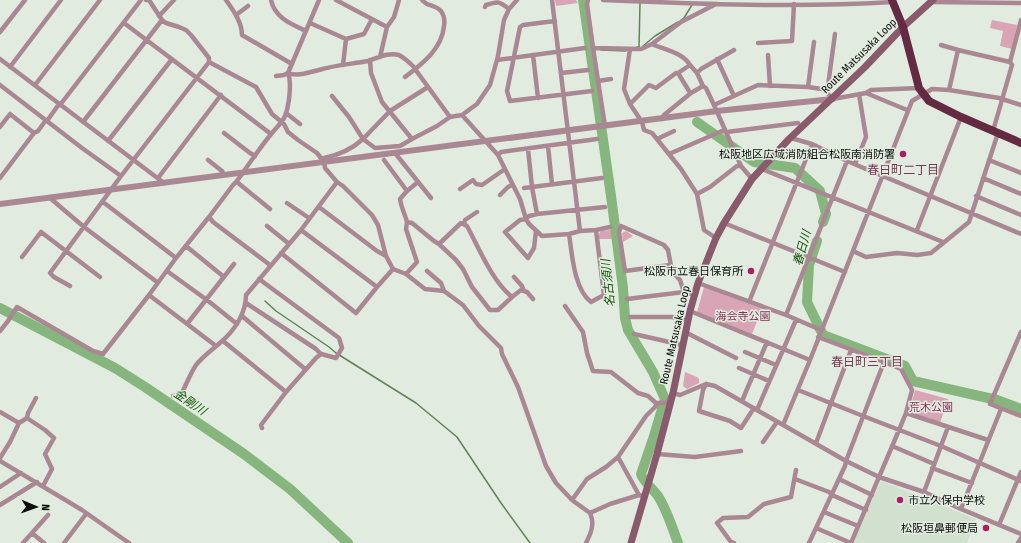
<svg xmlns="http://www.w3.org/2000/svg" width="1021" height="543" font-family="'Fira Sans Condensed','Noto Sans JP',sans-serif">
  <rect width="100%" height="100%" fill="#e2ebe0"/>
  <path fill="#d2e1cf" d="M881,481L976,519L967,543H853Z"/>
  <path fill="#d8a4b6" d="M555,0H576L578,3L556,6Z
    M992,20L1017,25L1012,49L1000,46L1003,31L990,28Z
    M611,230L612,239H599V234L601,231Z
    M626,231L633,236L623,242L622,233Z
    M704,287L762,309L752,334L697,312Z
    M685,372L697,377L699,379V383L687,389L683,386Z
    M915,390L948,399L940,423L909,412Z"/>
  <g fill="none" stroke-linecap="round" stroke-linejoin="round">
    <path stroke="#61835a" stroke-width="1.5" d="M681,20L684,18L692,5
      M643,46L655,36L678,22
      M637,47H639L640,3
      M601,50L626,51
      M265,301L276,311L329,347L336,353L416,403L457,437L501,503L530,543"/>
    <path stroke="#86b67d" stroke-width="10" d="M583,0L584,6L611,196L623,288L625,318L628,330L653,372L665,399L654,436L641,474C642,480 654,490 658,496C667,510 672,527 678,543
      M697,122L754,162L795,168L820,191L826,214L823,222
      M817,241L809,265L807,302L823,335L905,366L913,381L997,400L1021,409
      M0,308L115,368L145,387L244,454L290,489L348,543"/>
    <path stroke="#a98893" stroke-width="4.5" d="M146,0H149L162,20L166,23L179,27L186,30L191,35L209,58V62L256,87L272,114L284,124L288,132L298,140L317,153L324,162L325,168L337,182L343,186L372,215L378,225L386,256L393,269L377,287
      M226,0C233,10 242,22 242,35L292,64
      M271,0C275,18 291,24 306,31
      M336,0L387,27L380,57
      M517,0L509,9L504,20L498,56L490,85L477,104L462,115L498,155L520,199L526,219L529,224L542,236L569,234L580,231L552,0
      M588,0L587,4L593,48L641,49L652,44L681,22L716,4
      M603,0C700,4 797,8 893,2
      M931,2L1021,3
      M485,7L486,5C498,1 499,1 509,9
      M236,15L248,6
      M159,16L174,0
      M555,21L523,25L520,27L507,91L510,101L592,91
      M124,23L271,134
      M310,23L346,39L343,65
      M387,27L394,17L399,0
      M0,32L25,0
      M835,34L827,93L833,99L866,93L871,90L919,88
      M346,39L364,34L372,19
      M758,43L792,41L794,4
      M652,44C665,50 682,52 690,65
      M941,45L958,50
      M593,48L605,126
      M630,49L624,89L630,104L642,122L644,130L652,133L681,169L697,194L704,230L716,238
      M533,55L538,98
      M768,55L770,86
      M0,59L164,183
      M717,59L734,96
      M497,60L585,48
      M10,67L61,0
      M415,69L450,117L462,115
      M561,73L588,70
      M678,73L690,65L697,73L703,86
      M697,73L701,69L734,50
      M276,76L284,75L288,73C298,77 309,72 319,70C335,65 352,64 368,61C378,58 388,52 399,55C405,58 411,64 416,69
      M405,77C422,64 442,49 444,26C445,20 444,15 441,11C437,6 434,7 430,5C427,5 424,2 422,0
      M598,81L611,79
      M0,85L82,148L121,176
      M35,85L100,0
      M808,87L814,42
      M949,90L958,50L1010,62L1021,20
      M866,93L907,110
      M332,96L349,117L363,139L390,111L428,87
      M630,104L649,85L656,88L676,73H678L689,91L691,93
      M60,105L141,0
      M286,113L300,124
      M662,119L664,115L691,93L703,86L706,88L714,105
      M47,121L59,104
      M83,122L162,20
      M0,127L10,114L34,133
      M993,131L1012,65L1010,62
      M224,133L250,153L255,156
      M791,138L812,144L847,161L1021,234
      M412,139L437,126L450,117
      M657,139L674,131
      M108,141L172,59
      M548,146L552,184
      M528,149L532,187L537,214
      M395,153L431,198
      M669,154L722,131L727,132L798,123
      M498,155L501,152L597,139
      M208,160L222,171L224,175
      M384,160L407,191
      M989,160L1021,173
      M324,162V158C339,155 352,149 363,139L375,148L400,146L412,139L382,102L371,73L370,60
      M855,164L866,137L859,94
      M762,169L943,242
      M0,178L34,133L38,131L46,120
      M158,178L221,95
      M983,178L1021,194
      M752,179L741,166L714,105L758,85L808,87L828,90
      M237,182L270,209
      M418,182L407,191L400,199C401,207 405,214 407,222L412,223L434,241L439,244L456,260L463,269L472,287L490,310H498L512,297C492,281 479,248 467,226L461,223L439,244
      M524,188L602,178
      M460,189L473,180L476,184L482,185L505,169
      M697,194L710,187L737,166H741
      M500,195L508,187L512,185
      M976,196L1021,215
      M50,198L84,227L157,282
      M103,202L176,258
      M287,203L309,218
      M319,207L377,251L386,256
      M209,217L213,222L270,265
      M724,223L845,272
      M464,224L465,220L477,212
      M267,226L288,243
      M596,230L610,227
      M917,230L961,117
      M536,231L534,248L528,258L505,232L520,220L526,219L529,216L537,214L605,207
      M569,234C572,254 574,289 591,302L604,295L596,230L580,231
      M186,246L224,277
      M853,251L866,257L897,253L917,255L931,253L969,222L998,133
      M281,253L356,313L377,287L301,230
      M22,257L41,232L100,277
      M670,265L625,271L619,232L621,226L664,245L668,250L672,271L680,280L684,292L695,295
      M393,269L406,274L425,289L444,291L463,305L479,326L501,348L502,354L518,387L546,466L556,483L572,500L590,513L610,504L639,495
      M167,271L207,300L237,324
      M427,271L441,283L444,291
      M406,274L417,262L406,229L407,222
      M514,277L522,286L524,291
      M259,279L339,338L342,348L336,358L321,354L316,358L286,392L261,425L262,428
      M698,283L786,315L821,330
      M70,286L54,277L50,273L121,176L209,62
      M149,295L216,346
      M512,297L521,290L527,292L533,299
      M627,299L684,292
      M749,302L812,144
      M246,303L316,349L321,354
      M565,306L583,332L587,353L593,371L611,372L638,393L648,396L656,403H666L673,393L680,395L706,384L715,386L846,461L879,477L924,492L961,509L1021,534
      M690,311L810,360
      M786,315L847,161
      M242,316L305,369
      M630,317H672L688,320
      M187,324L234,264
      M0,331L8,321L17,307L93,351L103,354L149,295L176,258L209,217L233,185C238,181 240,176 244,171C253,158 262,145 272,133C276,128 282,123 285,116C289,106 292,83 288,73L319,0
      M685,332L736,358
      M1021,332L990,404L1021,416
      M634,334L678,344L682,346
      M223,341L286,392
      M745,352L776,365
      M739,368L769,381
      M706,384L703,390L699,411L730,421L741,428L754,408
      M798,390L863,416L941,446L1021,481
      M173,396L181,395C186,385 190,374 196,365C203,356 213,349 221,342C235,330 246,313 246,295L301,230L337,182
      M742,401L767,342
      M757,410L796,320
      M0,412L19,423L27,418L28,413L36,398
      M906,413L988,440
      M27,418L45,430L54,438L45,454L52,469L43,486
      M783,425L810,360L912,101L932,89L949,90L999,98L1021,105
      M763,442L777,422
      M816,443L851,350
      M892,446L934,464
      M657,454L695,457L741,451
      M618,457L639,495L642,496
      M0,458L10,442L19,423
      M0,461L82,510L129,543
      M932,468L972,483
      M795,479L829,492L832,495L866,510
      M839,479L872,495
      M0,487L21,473
      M924,492L948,427
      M572,500L587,479L606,467L618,457L646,416L656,406V403
      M0,505L37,482
      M961,509L1001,409
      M824,512L858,526
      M999,525L1021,472
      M816,528L851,543L899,430L906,413L912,390L901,369L884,362L818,337
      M32,533L48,515
      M23,543L32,533L44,543
      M64,543L86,514
      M586,543C591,533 595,524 590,513
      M734,543L731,542L717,523L723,518L748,517L764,504L791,497L796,470
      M809,543L845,466L846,461L884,362
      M1018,543L1021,538"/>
    <path stroke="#a98893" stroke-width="6" d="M0,204L717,111L833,99"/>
    <path stroke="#885a6b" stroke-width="7" d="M631,543L657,454L673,393L690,311L698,283L716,238L724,223L752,179L789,139L865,67L903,27L933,0"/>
    <path stroke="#642a42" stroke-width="8" d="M892,0L903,27L919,88L929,101L961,117L1021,143"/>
  </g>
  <g fill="#a81f64" stroke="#e2ebe0" stroke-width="1.5">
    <circle cx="903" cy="154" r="4"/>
    <circle cx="751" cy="271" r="4"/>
    <circle cx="900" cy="500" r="4"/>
    <circle cx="986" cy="528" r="4"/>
  </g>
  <g text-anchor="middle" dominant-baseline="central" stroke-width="3" stroke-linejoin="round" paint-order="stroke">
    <g font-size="11" fill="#0a0d09" stroke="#e2ebe0">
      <text transform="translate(859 56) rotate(-45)">Route Matsusaka Loop</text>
      <text transform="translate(675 335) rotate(-77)">Route Matsusaka Loop</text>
    </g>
    <g font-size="11" fill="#0a0d09" stroke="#e2ebe0" text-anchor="end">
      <text x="895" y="154">松阪地区広域消防組合松阪南消防署</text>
      <text x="743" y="271">松阪市立春日保育所</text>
      <text x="908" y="500" text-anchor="start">市立久保中学校</text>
      <text x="978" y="528">松阪垣鼻郵便局</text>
    </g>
    <g font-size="11" fill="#883157" stroke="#e2ebe0">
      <text x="743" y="316">海会寺公園</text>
      <text x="931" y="407">荒木公園</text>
    </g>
    <g font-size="12" fill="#793552" stroke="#e2ebe0">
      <text x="903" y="170">春日町二丁目</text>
      <text x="867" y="362">春日町三丁目</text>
    </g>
    <g font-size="12" font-style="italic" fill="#155606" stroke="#e2ebe0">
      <text transform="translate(802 248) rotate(-74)">春日川</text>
      <text transform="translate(608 283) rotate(-96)">名古須川</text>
      <text transform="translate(190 402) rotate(34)">金剛川</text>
    </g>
  </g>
  <g transform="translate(36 507) rotate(92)" stroke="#e2ebe0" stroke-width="3" paint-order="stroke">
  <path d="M0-3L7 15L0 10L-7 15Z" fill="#0a0d09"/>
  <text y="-6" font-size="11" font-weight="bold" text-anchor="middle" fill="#0a0d09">N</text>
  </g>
</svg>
